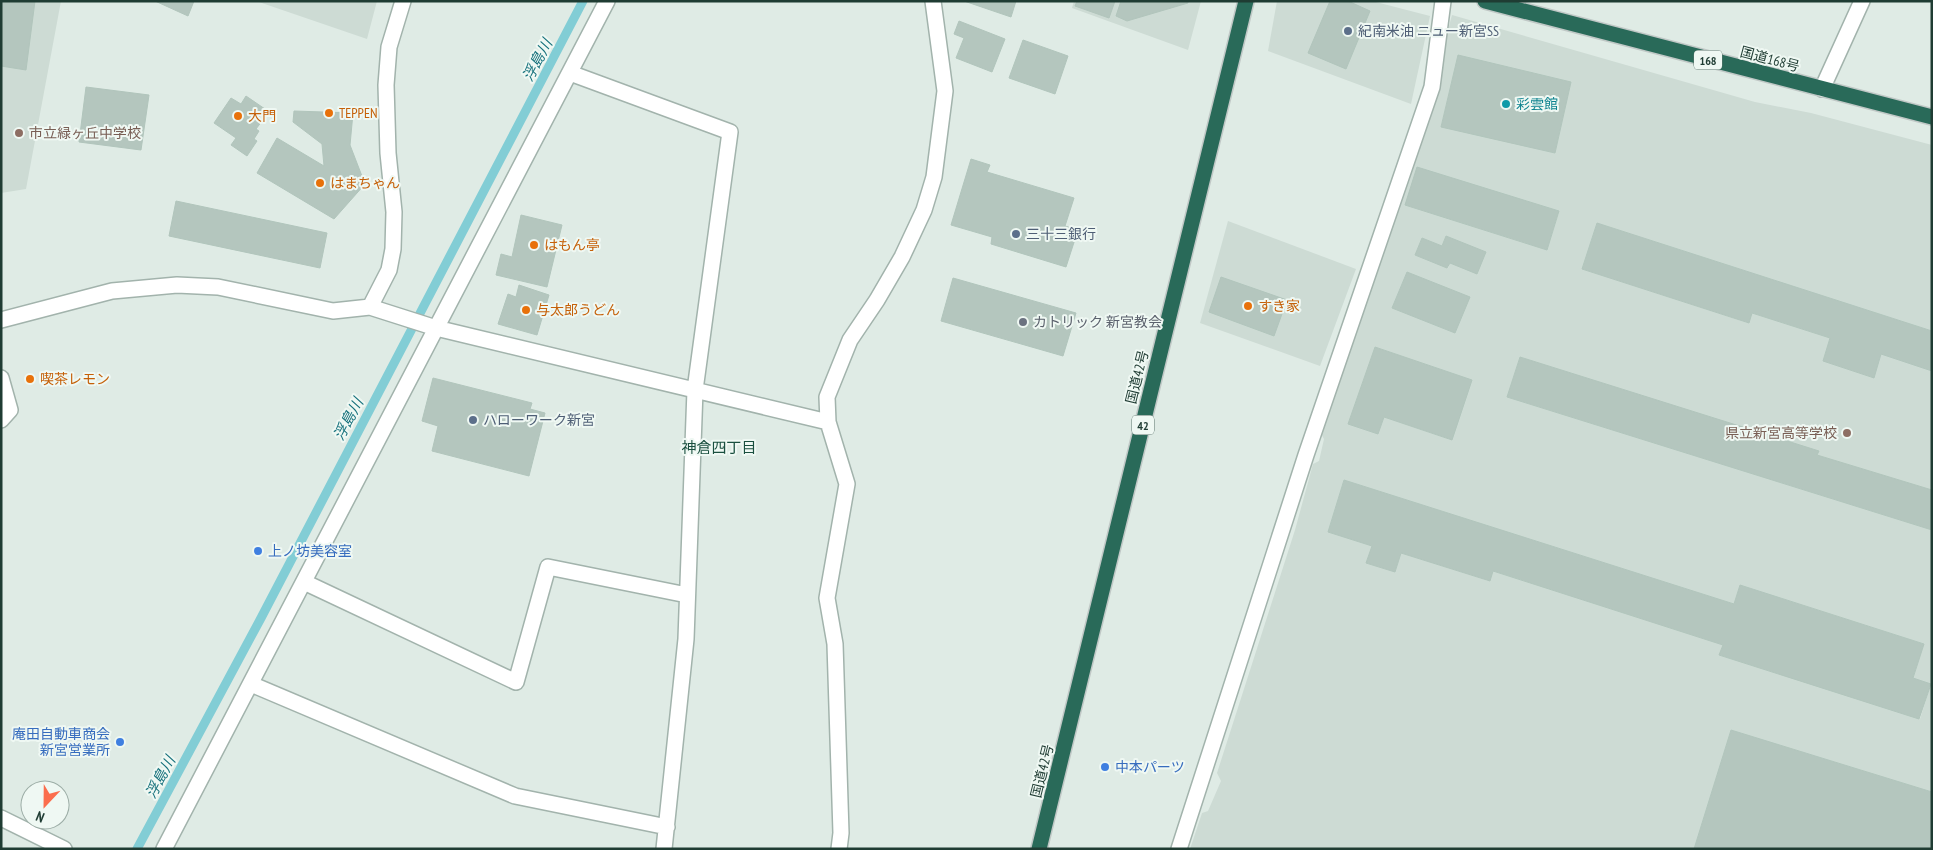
<svg xmlns="http://www.w3.org/2000/svg" width="1933" height="850" font-family="'PT Sans Narrow','Noto Sans JP',sans-serif">
  <rect width="100%" height="100%" fill="#dfebe5"/>
  <path fill="#cddbd4" fill-rule="evenodd" d="M1,1H61L26,189L1,193Z
    M256,1H377L367,39Z
    M1074,1H1201L1188,50L1072,8Z
    M1277,1H1372L1430,16L1411,104L1268,51Z
    M1452,15L1755,102L1811,113L1932,145V331L1597,223L1582,269L1748,323L1752,313L1830,338L1823,361L1873,378L1881,354L1932,371V490L1817,455L1818,451L1520,357L1507,397L1932,530V792L1731,730L1694,849H1190L1202,813L1208,811L1221,781L1217,773L1295,530L1313,464L1319,461L1324,439L1320,432L1444,45ZM1458,56L1571,82L1555,153L1441,126ZM1406,205L1559,211V212L1547,250ZM1446,236L1450,263L1448,268L1415,255L1422,238L1442,246ZM1407,272L1469,297L1455,333L1392,308ZM1375,347L1472,380L1451,440L1384,417L1378,434L1348,424ZM1344,480L1734,604L1740,585L1924,644L1913,678L1931,684L1920,719L1719,655L1723,645L1493,571L1489,581L1401,553L1395,572L1366,563L1372,546L1328,532Z
    M1228,221L1356,269L1320,366L1200,323Z"/>
  <g fill="none" stroke-linecap="round" stroke-linejoin="round">
    <path stroke="#82cdd5" stroke-width="9" d="M137,849L261,618L583,1"/>
  </g>
  <path fill="#b4c6be" stroke="#b1c5bc" d="M1,1H35L26,70L1,66Z
    M155,1H194L188,16Z
    M964,1H1016L1011,17Z
    M1077,1H1115L1109,18L1075,6Z
    M1121,1H1188V3L1127,21L1116,16Z
    M1330,1H1348L1370,11L1346,69L1308,53Z
    M959,21L1005,39L992,72L956,58L964,38L954,34Z
    M1023,40L1068,56L1055,94L1009,78Z
    M1458,55L1571,82L1555,153L1441,127Z
    M86,87L149,95L141,150L79,142Z
    M246,96L265,109L258,118L262,121L256,129L259,131L254,139L257,141L247,156L231,145L236,138L214,123L231,98L241,104Z
    M294,111L353,113L350,145L365,184L334,219L257,173L277,138L324,166L322,144L293,122Z
    M971,159L990,165L987,172L1074,198L1065,226L1078,230L1066,267L991,244L992,237L951,225Z
    M1417,167L1559,211L1547,250L1405,205Z
    M176,201L327,233L320,268L169,236Z
    M521,215L562,225L547,287L496,275L501,254L512,257Z
    M1597,223L1932,331V371L1881,354L1874,378L1823,361L1830,338L1752,313L1749,323L1582,269Z
    M1446,236L1486,252L1477,274L1450,263L1447,268L1415,255L1422,238L1442,246Z
    M1407,272L1470,297L1455,333L1392,308Z
    M1221,277L1287,300L1274,336L1209,312Z
    M953,278L1076,313L1063,356L941,321Z
    M519,285L549,295L537,335L498,324L508,294L516,297Z
    M1375,347L1472,380L1452,440L1384,417L1378,434L1348,424Z
    M1520,357L1819,451L1817,455L1932,490V530L1507,397Z
    M433,378L532,403L530,409L545,413L529,476L432,451L438,426L422,421Z
    M1344,480L1734,604L1740,585L1924,644L1913,678L1931,684L1919,719L1719,655L1723,645L1493,571L1490,581L1401,553L1395,572L1366,563L1372,546L1328,532Z
    M1731,730L1932,792V849H1694Z"/>
  <g fill="none" stroke-linecap="round" stroke-linejoin="round">
    <defs>
      <path id="minor" d="M570,73L730,132L695,390L686,639L664,849
        M1822,89L1862,1
        M370,307L389,270L393,249L394,212L388,153L386,85L389,47L403,1
        M1,320L112,291L177,285L218,287L333,311L370,307L436,328L828,422
        M1,378L10,410L1,420
        M304,582L516,682L548,567L687,595
        M251,684L515,796L667,827
        M1,818L64,849
        M164,849L607,1
        M839,849L841,833L835,644L827,598L847,484L828,422L827,397L850,340L877,300L902,257L924,210L934,177L945,91L933,1
        M1179,849L1306,455L1432,87L1443,1"/>
      <path id="highway" d="M1485,1L1932,117
        M1039,849L1246,1"/>
    </defs>
    <use href="#minor" stroke="#a2b3ac" stroke-width="18"/>
    <use href="#highway" stroke="#c0c8c6" stroke-width="18"/>
    <use href="#minor" stroke="#fff" stroke-width="15"/>
    <use href="#highway" stroke="#296a59" stroke-width="15"/>
  </g>
  <g fill="#5c6f8a" stroke="#eff8f3" stroke-width="2">
    <circle cx="1348" cy="31" r="5"/>
    <circle cx="1016" cy="234" r="5"/>
    <circle cx="473" cy="420" r="5"/>
  </g>
  <circle fill="#0f9aa8" stroke="#eff8f3" stroke-width="2" cx="1506" cy="104" r="5"/>
  <g fill="#e8710a" stroke="#eff8f3" stroke-width="2">
    <circle cx="329" cy="113" r="5"/>
    <circle cx="238" cy="116" r="5"/>
    <circle cx="320" cy="183" r="5"/>
    <circle cx="534" cy="245" r="5"/>
    <circle cx="1248" cy="306" r="5"/>
    <circle cx="526" cy="310" r="5"/>
    <circle cx="30" cy="379" r="5"/>
  </g>
  <g fill="#8d6e63" stroke="#eff8f3" stroke-width="2">
    <circle cx="19" cy="133" r="5"/>
    <circle cx="1847" cy="433" r="5"/>
  </g>
  <circle fill="#6b7280" stroke="#eff8f3" stroke-width="2" cx="1023" cy="322" r="5"/>
  <g fill="#3f7fe0" stroke="#eff8f3" stroke-width="2">
    <circle cx="258" cy="551" r="5"/>
    <circle cx="120" cy="742" r="5"/>
    <circle cx="1105" cy="767" r="5"/>
  </g>
  <g text-anchor="middle" dominant-baseline="central" stroke-width="4" stroke-linejoin="round" paint-order="stroke">
    <g fill="#eff8f3" stroke="#5d746d" stroke-width="1">
      <rect x="1694" y="50.5" width="28" height="19" rx="4"/>
      <rect x="1132" y="415.5" width="22" height="19" rx="4"/>
    </g>
    <g font-size="12" font-weight="bold" fill="#1f3c33">
      <text x="1708" y="60">168</text>
      <text x="1143" y="425">42</text>
    </g>
    <g font-size="14" fill="#4e5e75" stroke="#eff8f3" text-anchor="start">
      <text x="1358" y="31">紀南米油 ニュー新宮SS</text>
      <text x="1026" y="234">三十三銀行</text>
      <text x="483" y="420">ハローワーク新宮</text>
    </g>
    <g font-size="14" fill="#1f3c33" stroke="#eff8f3">
      <text transform="translate(1770 59) rotate(15)">国道168号</text>
      <text transform="translate(1137 377) rotate(-76)">国道42号</text>
      <text transform="translate(1042 771) rotate(-76)">国道42号</text>
    </g>
    <g font-size="14" fill="#0d838f" stroke="#eff8f3" text-anchor="start">
      <text x="1516" y="104">彩雲館</text>
    </g>
    <g font-size="14" fill="#c56008" stroke="#eff8f3" text-anchor="start">
      <text x="339" y="113">TEPPEN</text>
      <text x="248" y="116">大門</text>
      <text x="330" y="183">はまちゃん</text>
      <text x="544" y="245">はもん亭</text>
      <text x="1258" y="306">すき家</text>
      <text x="536" y="310">与太郎うどん</text>
      <text x="40" y="379">喫茶レモン</text>
    </g>
    <g font-size="14" fill="#785e54" stroke="#eff8f3" text-anchor="start">
      <text x="29" y="133">市立緑ヶ丘中学校</text>
      <text x="1837" y="433" text-anchor="end">県立新宮高等学校</text>
    </g>
    <g font-size="14" fill="#5b616d" stroke="#eff8f3" text-anchor="start">
      <text x="1033" y="322">カトリック 新宮教会</text>
    </g>
    <g font-size="14" fill="#366cbe" stroke="#eff8f3" text-anchor="start">
      <text x="268" y="551">上ノ坊美容室</text>
      <text x="110" y="734" text-anchor="end">庵田自動車商会<tspan x="110" dy="16">新宮営業所</tspan></text>
      <text x="1115" y="767">中本パーツ</text>
    </g>
    <g font-size="15" font-style="italic" fill="#16717c" stroke="#eff8f3">
      <text transform="translate(537 60) rotate(-62)">浮島川</text>
      <text transform="translate(348 419) rotate(-62)">浮島川</text>
      <text transform="translate(160 777) rotate(-62)">浮島川</text>
    </g>
    <g font-size="15" fill="#1a4f3f" stroke="#eff8f3">
      <text x="719" y="447">神倉四丁目</text>
    </g>
  </g>
  <rect width="1933" height="850" fill="none" stroke="#1f3c33" stroke-width="5"/>
  <g transform="translate(45 805) rotate(202)"><circle r="24" fill="#eff8f3" stroke="#9cada6"/>
  <path d="M0-4L9 19L0 12L-9 19Z" fill="#fb6d4d"/>
  <text y="-8" font-size="14" font-weight="bold" text-anchor="middle" fill="#1f3c33">N</text>
  </g>
</svg>
